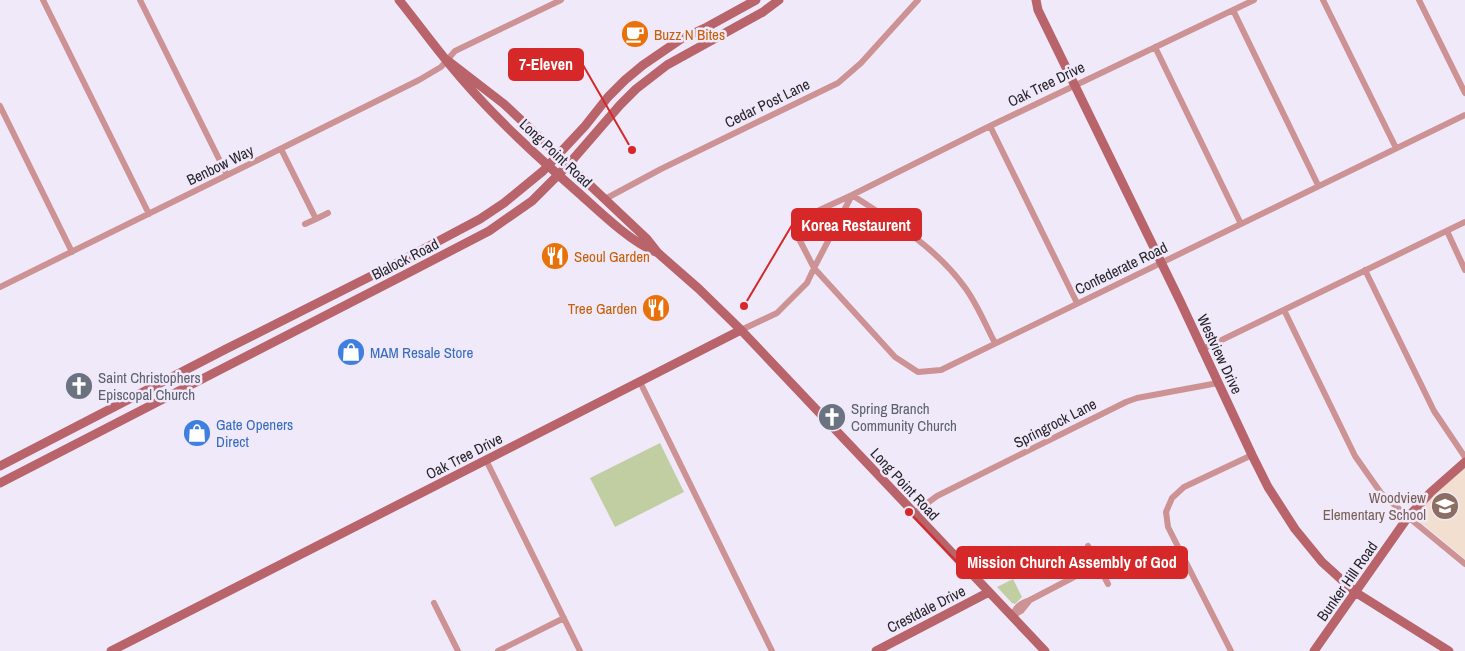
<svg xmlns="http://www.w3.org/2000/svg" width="1465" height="651" font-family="'Archivo Narrow',sans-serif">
  <rect width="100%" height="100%" fill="#f0e9fa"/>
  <path fill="#f2dfcf" d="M1465,468V559L1414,517L1434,495Z"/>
  <path fill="#c1cea2" d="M660,443L684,492L615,527L590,478Z
    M1013,579L1022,597L1015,604L1012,603L997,587Z"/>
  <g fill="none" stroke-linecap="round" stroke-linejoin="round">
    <path stroke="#cc9294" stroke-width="6" d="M43,0L149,214
      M140,0L227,175
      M1323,0L1396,148
      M1419,0L1465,93
      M1233,10L1318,185
      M1155,47L1241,224
      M0,106L72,252
      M990,126L1077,303
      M281,149L316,219L305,224
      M605,199L661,169L838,83L861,63L918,0
      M316,219L328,213
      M1447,231L1465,270
      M1365,270L1434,411L1465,457
      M0,287L268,155L419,80L441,67L455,51L561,0
      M1284,310L1355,456L1381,493L1408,517L1465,564
      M741,330L777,313L807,283L814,268L852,195L990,126L1254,0
      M995,343C986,326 978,306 966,289C937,248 894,222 852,195L811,214L799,223L798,237L814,268L895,357L918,372L941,370L1465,115
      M1201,350L1465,222
      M640,382L772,651
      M486,460L580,651
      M914,513L937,496L1126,402L1137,398L1218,383
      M1088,546L1108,584
      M1030,600L1021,611L1012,616C1016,607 1020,603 1030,600L1097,565
      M434,603L458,651
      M498,651L564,618
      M1231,651L1168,527L1166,512L1172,498L1184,487L1252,455"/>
    <path stroke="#b8646a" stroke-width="9" d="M399,0C420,26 439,53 461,78C497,120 539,158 581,195C601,213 631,242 656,252
      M1036,0L1038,10L1180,301L1252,455L1268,487L1295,529L1322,562L1355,592L1449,651
      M447,60L504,104L647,239L658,253L699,289L741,330L1045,651
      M0,466L226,349L401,261L480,219L504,203L543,171L585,126L608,97L625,80L643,65L681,39L707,27L756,0
      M0,483L410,272L489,231L532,201L568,165L620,105L636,89L667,65L763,12L779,0
      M111,651L741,330
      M876,651L989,592
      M1314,651L1408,517L1431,492L1465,462"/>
  </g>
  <defs>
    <symbol id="cafe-disc" viewBox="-11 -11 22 22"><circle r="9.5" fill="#e8710a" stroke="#f0e9fa"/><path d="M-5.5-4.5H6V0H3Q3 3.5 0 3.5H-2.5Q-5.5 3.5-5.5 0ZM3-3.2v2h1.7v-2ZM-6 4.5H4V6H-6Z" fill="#fff"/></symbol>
    <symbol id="restaurant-disc" viewBox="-11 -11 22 22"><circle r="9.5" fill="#e8710a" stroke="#f0e9fa"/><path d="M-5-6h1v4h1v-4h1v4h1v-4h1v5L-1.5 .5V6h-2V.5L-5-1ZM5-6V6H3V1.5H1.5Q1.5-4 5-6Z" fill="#fff"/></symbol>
    <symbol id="shop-disc" viewBox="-11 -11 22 22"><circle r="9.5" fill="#3f7fe0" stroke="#f0e9fa"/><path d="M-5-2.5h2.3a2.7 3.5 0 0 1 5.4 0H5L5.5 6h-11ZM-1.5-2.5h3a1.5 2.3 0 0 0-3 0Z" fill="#fff"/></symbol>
    <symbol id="church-disc" viewBox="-11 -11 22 22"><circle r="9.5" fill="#6b7280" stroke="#f0e9fa"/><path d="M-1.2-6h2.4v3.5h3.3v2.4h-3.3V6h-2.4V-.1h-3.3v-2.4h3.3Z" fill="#fff"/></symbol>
    <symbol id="school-disc" viewBox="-11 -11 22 22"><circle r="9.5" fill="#8d6e63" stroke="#f0e9fa"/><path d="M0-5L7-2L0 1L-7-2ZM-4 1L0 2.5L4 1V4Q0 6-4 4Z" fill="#fff"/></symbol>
  </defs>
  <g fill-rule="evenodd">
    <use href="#cafe-disc" x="619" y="18" width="32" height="32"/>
    <use href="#restaurant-disc" x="539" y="240" width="32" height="32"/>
    <use href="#restaurant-disc" x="640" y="292" width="32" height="32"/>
    <use href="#shop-disc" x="335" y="336" width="32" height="32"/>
    <use href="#church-disc" x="63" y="370" width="32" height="32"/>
    <use href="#church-disc" x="816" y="401" width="32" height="32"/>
    <use href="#shop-disc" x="181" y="417" width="32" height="32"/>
    <use href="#school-disc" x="1429" y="490" width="32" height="32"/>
  </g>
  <g text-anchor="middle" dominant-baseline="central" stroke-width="5" stroke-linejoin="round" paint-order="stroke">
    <g font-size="15" fill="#c56008" stroke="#f0e9fa" text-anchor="start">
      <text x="654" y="34">Buzz N Bites</text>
      <text x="574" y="256">Seoul Garden</text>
      <text x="637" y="308" text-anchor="end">Tree Garden</text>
    </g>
    <g font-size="15" fill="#27252b" stroke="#f0e9fa">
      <text transform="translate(1046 84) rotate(-26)">Oak Tree Drive</text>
      <text transform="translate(767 103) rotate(-26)">Cedar Post Lane</text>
      <text transform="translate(556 153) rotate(43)">Long Point Road</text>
      <text transform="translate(220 165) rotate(-26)">Benbow Way</text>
      <text transform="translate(405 259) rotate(-27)">Blalock Road</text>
      <text transform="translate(1121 268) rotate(-26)">Confederate Road</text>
      <text transform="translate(1220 354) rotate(65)">Westview Drive</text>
      <text transform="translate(1055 423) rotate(-27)">Springrock Lane</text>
      <text transform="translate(464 456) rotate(-27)">Oak Tree Drive</text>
      <text transform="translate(905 484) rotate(47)">Long Point Road</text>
      <text transform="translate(1347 581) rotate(-55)">Bunker Hill Road</text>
      <text transform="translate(926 609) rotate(-27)">Crestdale Drive</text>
    </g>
    <g font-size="15" fill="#366cbe" stroke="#f0e9fa" text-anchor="start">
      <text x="370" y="352">MAM Resale Store</text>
      <text x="216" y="424">Gate Openers<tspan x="216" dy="17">Direct</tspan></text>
    </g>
    <g font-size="15" fill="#5b616d" stroke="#f0e9fa" text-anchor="start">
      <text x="98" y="377">Saint Christophers<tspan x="98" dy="17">Episcopal Church</tspan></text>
      <text x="851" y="408">Spring Branch<tspan x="851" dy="17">Community Church</tspan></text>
    </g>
    <g font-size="15" fill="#785e54" stroke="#f0e9fa" text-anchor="end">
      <text x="1426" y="497">Woodview<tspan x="1426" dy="17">Elementary School</tspan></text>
    </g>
  </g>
  <path fill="none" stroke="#d62828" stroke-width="2" d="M632 150L583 65M744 306L792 225M909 512L957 562"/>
  <g fill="#d62828" stroke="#f0e9fa" stroke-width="2">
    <circle cx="632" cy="150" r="5"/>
    <circle cx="744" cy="306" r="5"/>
    <circle cx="909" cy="512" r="5"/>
  </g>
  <g fill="#d62828" stroke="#d62828" stroke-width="2">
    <rect x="509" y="49" width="74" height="31" rx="5"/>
    <rect x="792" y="209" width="129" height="31" rx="5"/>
    <rect x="957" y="547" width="230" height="31" rx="5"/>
  </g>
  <g font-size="16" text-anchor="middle" font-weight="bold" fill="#fff">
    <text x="546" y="70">7-Eleven</text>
    <text x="856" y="231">Korea Restaurent</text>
    <text x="1072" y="568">Mission Church Assembly of God</text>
  </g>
</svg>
